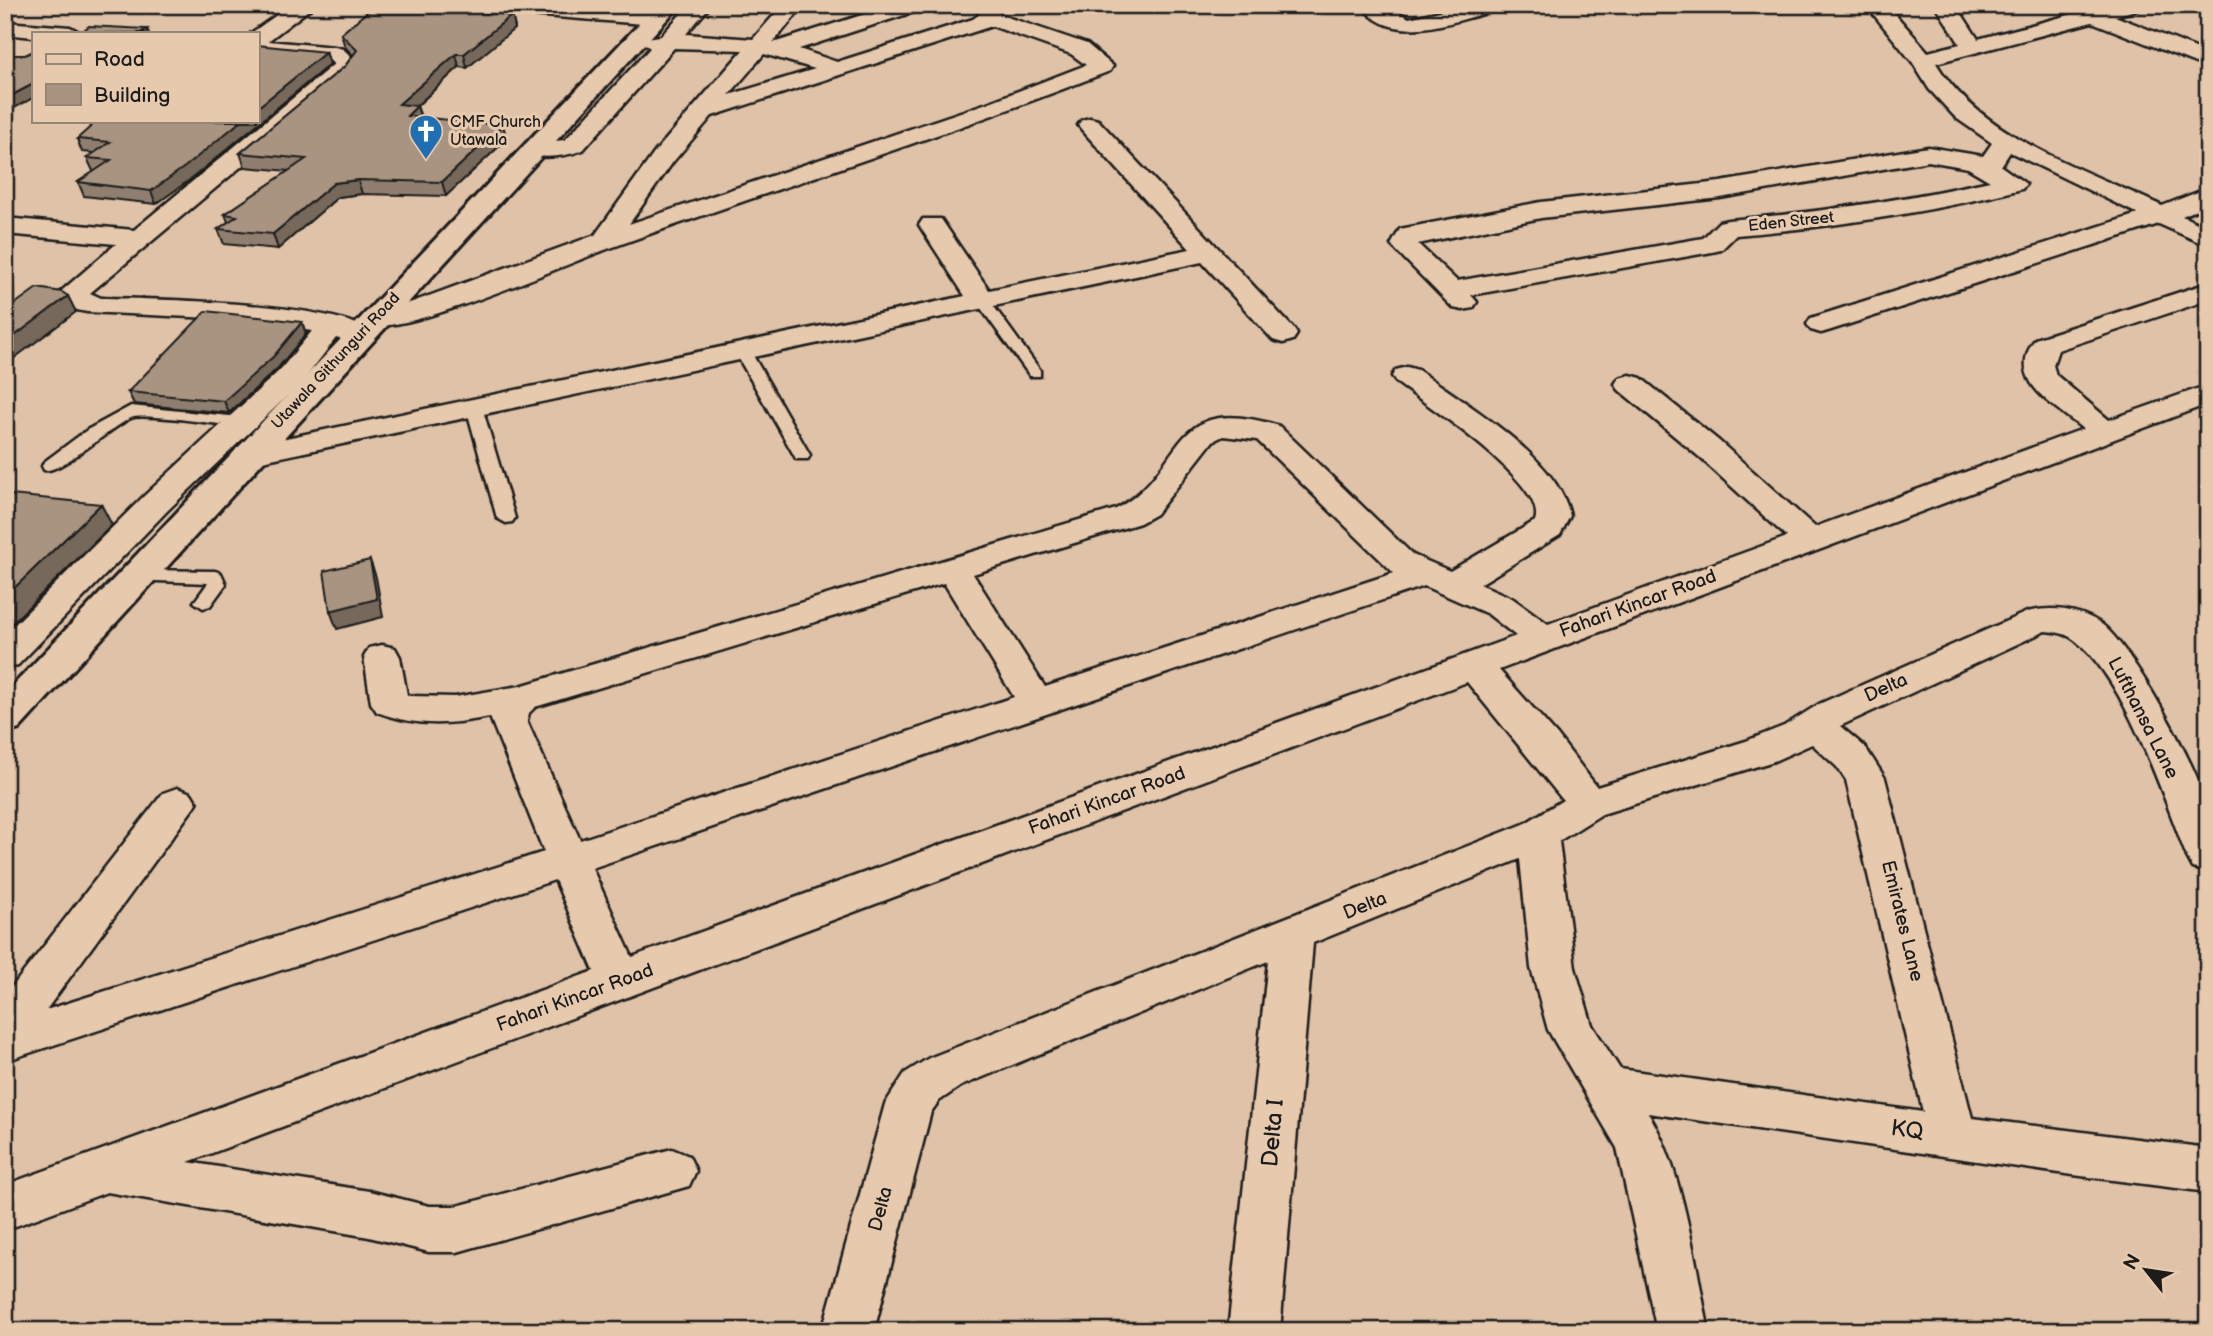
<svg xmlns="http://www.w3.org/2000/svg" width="2213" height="1336" font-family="'Balsamiq Sans',sans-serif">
  <rect width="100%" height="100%" fill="#dfc2a8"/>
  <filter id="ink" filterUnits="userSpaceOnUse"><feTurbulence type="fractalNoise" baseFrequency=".0143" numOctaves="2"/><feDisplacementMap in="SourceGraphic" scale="14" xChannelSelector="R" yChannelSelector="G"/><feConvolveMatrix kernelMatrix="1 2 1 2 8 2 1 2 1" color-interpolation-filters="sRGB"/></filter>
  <g filter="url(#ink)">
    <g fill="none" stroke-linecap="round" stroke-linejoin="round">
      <defs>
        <path id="service" d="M982,296L987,297L1040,370V376H1030L975,300Z
          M743,347L751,352L810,455L808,459H796L794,455L735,352Z
          M474,402L482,407L515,518L512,522L506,523L497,518L466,407Z
          M131,406L249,418L257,423L249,428C229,426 143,412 131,418C111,427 60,474 44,470L42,466L44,462L87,430Z
          M137,570L215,571L221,573L226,584L210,606L203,608L194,602L208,583L131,580L128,576Z"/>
        <path id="minor" d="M291,5H315L268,41L335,47L343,49L358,63L347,78L90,293L101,298C147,299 351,302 374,336L370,342L360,345L336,338L302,382L168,510L18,665L5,668V634L144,496L280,370L312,331L232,319L87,312L77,310L58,294L116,244L5,234V218L134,230L334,64L329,60L257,54V33H251Z
          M471,5H563L656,13L667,19L656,25L481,11Z
          M689,5H711L686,34L753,39L783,5H804L773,43L894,5H926L923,9L799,49L837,62L973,19L980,14L972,5H995L1001,15L1087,44L1113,66L1110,71C947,135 780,187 616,246C566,263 408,336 365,325L361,319L365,313L407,304L595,235L655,152L743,50L674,48L583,150C564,157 545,159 525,154L522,149L525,144L565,140L650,48L643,43L646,38L661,36ZM992,26L1071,54L1086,65L987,103L629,224L673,162L712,116ZM764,54L815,69L729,95Z
          M1361,5H1386L1409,18L1468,5H1488L1490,9L1487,13C1447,23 1391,46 1361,5Z
          M1866,5H1887L1928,52L1960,44L1935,5H1956L1978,39L2107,5H2142L2139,9L2115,16L2208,53V68L2092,22L1936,63C1980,137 2086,170 2162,206L2208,188V205L2182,216L2208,228V246L2159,224L1831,330L1821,333L1811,330L1807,324L1811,318L2138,214L2010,152L2001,166L2026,184L2022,189C1927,213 1832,227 1736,235L1721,250L1712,252L1471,295L1477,302L1473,308L1463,310L1453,308L1391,245L1400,229L1541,202L1720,182L1928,147L1983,156L1992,143L1956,118L1929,89L1913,63ZM1928,161L1968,168L1990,181C1903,200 1817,213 1728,220L1719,222L1703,238L1457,281L1418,244L1541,218L1720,198Z
          M5,22L70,27L81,33H33V37L5,34Z
          M1090,118L1098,120L1293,328L1297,334L1293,340L1283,343L1273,340L1202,262L248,464L237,462L232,455L237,448L248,446L965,296L919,225L923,219H941L989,290L1190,249L1082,130L1078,125L1082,120Z
          M2208,283V300L2058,350L2053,365L2056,375L2109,420L2208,385V404L1499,670L1557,735L1597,787L1746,741L1784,726L1819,704L2027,612C2051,606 2079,609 2100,623C2131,644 2199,770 2208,808C2212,827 2208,852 2208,872L2193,868L2187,857C2163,797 2126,680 2076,641C2066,633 2057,632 2045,631L1840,726L1865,747L1885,778L1972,1118L2208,1148V1192L2073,1175L1648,1113C1684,1169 1695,1265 1709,1331H1657L1617,1148L1548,1030L1531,968L1520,859L1313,943L1280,1331H1228L1268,961L961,1086L939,1101L931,1112L874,1331H822L885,1104L905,1073L929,1058L1524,824L1563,800L1467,682L188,1162L369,1191L429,1206H457L672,1149L689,1156L696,1171L689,1186L457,1252H429L369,1237L107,1192L5,1230V1185L594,971L555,880L5,1061V996L163,793L177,788L191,793L197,803L46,1010L544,852L490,717C449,725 416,727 377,712L371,703L364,657L369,648L382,645L395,648L400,657L407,695L410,696L455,697L520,686L1116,509C1189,469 1165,391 1279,426L1413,555L1450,571L1535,521C1549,484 1424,403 1396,382L1392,376L1396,370L1407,367L1418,370C1463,402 1559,458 1570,516L1560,535L1480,584L1512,598L1548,624L1787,537L1697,455L1619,390L1615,384L1619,378L1630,375L1641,378L1719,441L1815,527L2083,429C2054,404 2005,381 2035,339ZM1223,436L1257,440L1394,573L1045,687L973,574L1140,523L1156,514L1213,441ZM944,583L1014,697L580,840L527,721L529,713L535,707ZM1424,586L1488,614L1516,636L632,957L592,868ZM1812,744L1837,767L1846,780L1923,1112L1620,1069L1592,1025L1575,968L1559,841L1602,814L1774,761Z"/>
        <path id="tertiary" d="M657,5H680L19,729L5,733V694Z"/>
      </defs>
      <use href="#service" stroke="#1c1c1c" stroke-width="5"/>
      <use href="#minor" stroke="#1c1c1c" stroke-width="5"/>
      <use href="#tertiary" stroke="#1c1c1c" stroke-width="6"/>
      <use href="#service" fill="#e7c9ae" fill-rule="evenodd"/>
      <use href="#minor" fill="#e7c9ae" fill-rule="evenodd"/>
      <use href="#tertiary" fill="#e7c9ae" fill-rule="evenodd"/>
    </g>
    <path fill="#907f6f" stroke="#1c1c1c" stroke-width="2" d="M56,5H86L83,7Z
      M375,5H446L447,10L512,15L515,28L467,68L459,67L417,106L421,117L507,139L446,196L362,194L338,197L278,249L224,244L218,229L228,222L225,214L289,171L245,167L240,153L345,66L353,55L345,47L341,34Z
      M326,52L330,64L191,179L156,204L84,196L78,182L95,171H93L87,158L94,153L82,152L77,139Z
      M302,322L306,334L278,368L229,413L134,404L128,392Z"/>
    <path fill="#76685a" stroke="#1c1c1c" stroke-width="2" d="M443,5H446L449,16L438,9Z
      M512,15L515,28L467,68L464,54Z
      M147,29L149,33H140Z
      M326,52L330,64L191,179L156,204L151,191L241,121H257V108Z
      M456,54L459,67L403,118L399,104Z
      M33,84V98L5,113V99Z
      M417,106L421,119L407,116Z
      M503,125L507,139L446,196L442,182Z
      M358,180L362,194L338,197L278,249L273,234L334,183Z
      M68,296L76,312L5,365V343Z
      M302,322L306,334L278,368L229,413L224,401Z
      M101,504L112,525L5,630V597Z
      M370,560L376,577L383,617L337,629L330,611Z"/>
    <path fill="#a89481" stroke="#1c1c1c" stroke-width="2" d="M375,5H443L438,9L512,15L464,54H456L399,104L417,106L407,116L503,125L442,182L358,180L334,183L273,234L218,229L237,216L225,214L306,159L240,153L345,66L357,50L341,34Z
      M89,26L147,29L140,33H80Z
      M257,45L326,52L257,108Z
      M33,51V84L5,99V55H25Z
      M97,121H241L186,166L151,191L78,182L111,160L87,158L110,142L77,139Z
      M37,288L62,292L68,296L5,343V315L9,313H5V311Z
      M206,311L302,322L274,356L224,401L128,392Z
      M5,495H11L101,504L5,597Z
      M370,560L377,599L330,611L324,571Z"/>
  </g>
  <defs>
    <symbol id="church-pin" viewBox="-11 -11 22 30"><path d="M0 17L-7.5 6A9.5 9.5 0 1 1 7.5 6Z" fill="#1f6fb2" stroke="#e7c9ae"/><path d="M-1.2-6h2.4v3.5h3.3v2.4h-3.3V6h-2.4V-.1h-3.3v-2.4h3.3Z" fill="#fff"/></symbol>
  </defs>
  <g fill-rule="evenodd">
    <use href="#church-pin" x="407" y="112" width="38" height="52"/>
  </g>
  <g text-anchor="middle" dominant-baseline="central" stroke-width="6" stroke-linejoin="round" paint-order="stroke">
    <g font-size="16" fill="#1c1c1c" stroke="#e7c9ae" text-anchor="start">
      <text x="450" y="122">CMF Church<tspan x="450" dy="18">Utawala</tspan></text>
    </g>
    <g font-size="16" fill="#1c1c1c" stroke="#e7c9ae">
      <text transform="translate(1791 222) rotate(-6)">Eden Street</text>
      <text transform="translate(336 361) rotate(-47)">Utawala Githunguri Road</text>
    </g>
    <g font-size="19" fill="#1c1c1c" stroke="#e7c9ae">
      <text transform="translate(1638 604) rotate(-20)">Fahari Kincar Road</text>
      <text transform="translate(1886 688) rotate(-24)">Delta</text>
      <text transform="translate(2143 718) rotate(63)">Lufthansa Lane</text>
      <text transform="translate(1107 801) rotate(-20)">Fahari Kincar Road</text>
      <text transform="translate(1365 906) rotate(-22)">Delta</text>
      <text transform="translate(1902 921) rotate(76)">Emirates Lane</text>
      <text transform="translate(575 998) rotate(-20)">Fahari Kincar Road</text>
      <text transform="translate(881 1209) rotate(-75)">Delta</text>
    </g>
    <g font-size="23" fill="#1c1c1c" stroke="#e7c9ae">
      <text transform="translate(1907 1130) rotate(8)">KQ</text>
      <text transform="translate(1273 1133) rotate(-85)">Delta I</text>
    </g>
  </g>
  <rect width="2213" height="1336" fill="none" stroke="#e7c9ae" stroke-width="28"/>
  <rect x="14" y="14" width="2185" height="1308" fill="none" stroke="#1c1c1c" stroke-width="2.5" filter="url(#ink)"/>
  <rect x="32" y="32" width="228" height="91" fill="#e7c9ae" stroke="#968474" stroke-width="2"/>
  <rect x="46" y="54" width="35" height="10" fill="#e7c9ae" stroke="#968474" stroke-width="2"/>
  <text x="94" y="66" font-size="21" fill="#1c1c1c">Road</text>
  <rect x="46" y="84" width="35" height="21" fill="#a89481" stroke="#968474" stroke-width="2"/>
  <text x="94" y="102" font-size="21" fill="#1c1c1c">Building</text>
  <g transform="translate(2146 1270) rotate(300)" stroke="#e7c9ae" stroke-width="5" paint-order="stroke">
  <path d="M0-5L12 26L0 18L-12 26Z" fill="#1c1c1c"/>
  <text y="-10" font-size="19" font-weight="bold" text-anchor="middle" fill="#1c1c1c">N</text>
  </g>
</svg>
